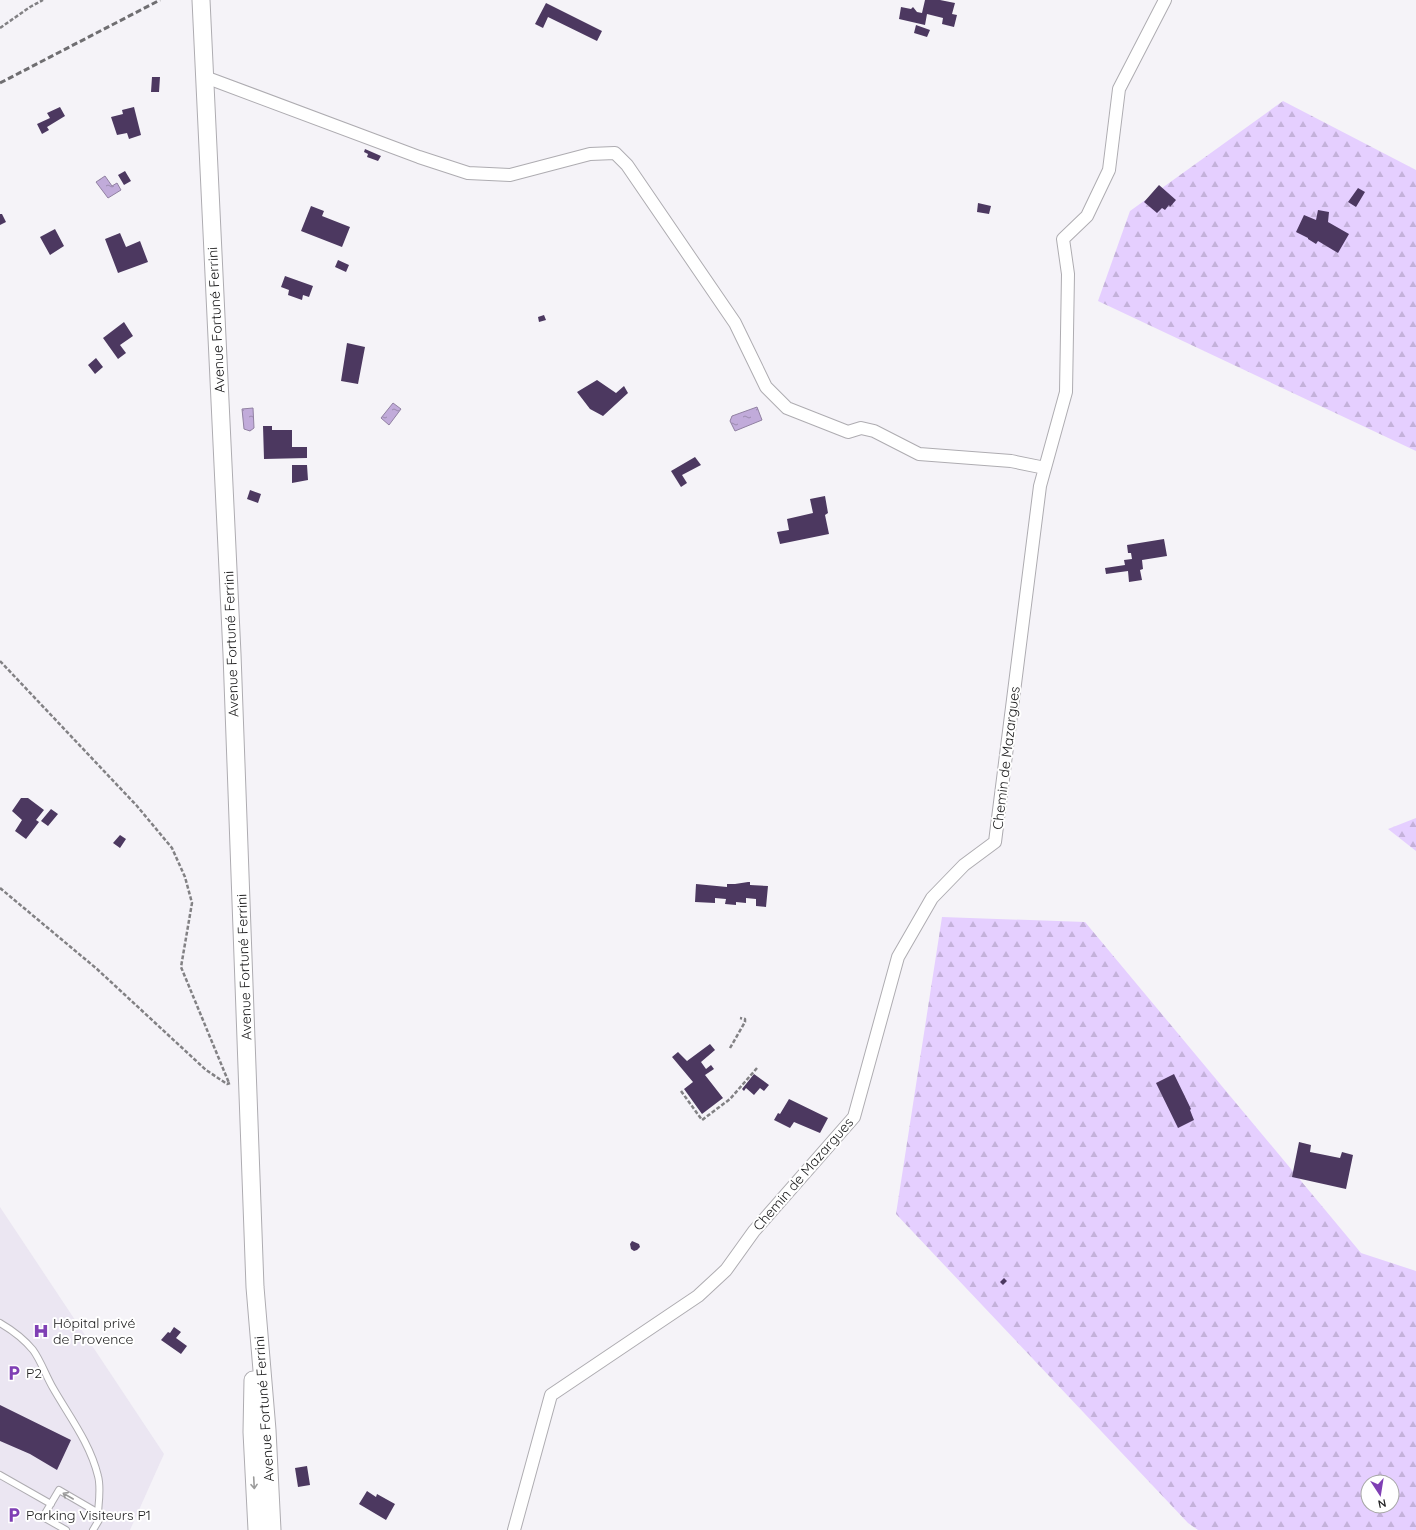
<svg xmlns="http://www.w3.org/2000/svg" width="1416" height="1530" font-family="Quicksand,sans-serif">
  <defs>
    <pattern id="forest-firs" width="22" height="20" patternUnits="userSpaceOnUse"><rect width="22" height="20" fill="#e5cfff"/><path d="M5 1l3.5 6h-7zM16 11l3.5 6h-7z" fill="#c4b1da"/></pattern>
    <pattern id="water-ripples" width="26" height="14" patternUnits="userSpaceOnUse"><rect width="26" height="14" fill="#c1abda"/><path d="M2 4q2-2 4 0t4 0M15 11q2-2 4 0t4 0" fill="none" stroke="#9c8bb0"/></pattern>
  </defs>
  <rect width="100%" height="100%" fill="#f5f3f8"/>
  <path fill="#ebe6f2" d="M0,1207L164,1454L130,1530H0Z"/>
  <path fill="url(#forest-firs)" fill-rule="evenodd" d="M1283,101L1416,170V451L1098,301L1130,211Z
    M1416,818V851L1388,829Z
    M942,917L1085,922L1361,1253L1416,1271V1530H1198L1188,1523L896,1214ZM1368,1482H1392V1506H1368Z"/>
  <path fill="url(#water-ripples)" stroke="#9181a2" d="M105,176L112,186L117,183L121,190L108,198L96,182Z
    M393,403L401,409L389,425L381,418Z
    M757,407L762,420L735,431L730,421L732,416Z
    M253,408L254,428L250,431L244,429L242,409Z"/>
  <path fill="#4c3860" d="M925,0H940L955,3L952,14L957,15L954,27L942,24L943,18L927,14L925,25L899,19L901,7L911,9L913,7L917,12L922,13Z
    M546,3L602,31L597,41L548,17L543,28L535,24Z
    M916,25L930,30L927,37L914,33Z
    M152,77H160L159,92H151Z
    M60,107L65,116L47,127L49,130L42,134L37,124L50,118L47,113Z
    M134,107L141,135L129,139L127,133L117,135L111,117L123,114L122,110Z
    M365,149L381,156L378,161L367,157L368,154L364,152Z
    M125,171L131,181L124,185L118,175Z
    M1159,185L1176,200L1170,207L1169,205L1165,210L1162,208L1157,213L1144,202Z
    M1358,188L1365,192L1356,207L1348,202Z
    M978,203L991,206L989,214L977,212Z
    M311,206L324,211L322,216L350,227L342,247L301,231Z
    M1318,210L1329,212L1328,222L1349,234L1338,253L1318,241L1316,244L1308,239V238L1296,232L1304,215L1316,220Z
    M0,214H2L6,222L0,225Z
    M55,229L64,246L50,255L40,237Z
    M120,233L126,247L140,241L148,262L118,273L105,239Z
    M338,260L349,265L346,272L335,267Z
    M285,276L313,286L309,297L303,295L302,300L288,295L289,290L281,287Z
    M544,315L546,320L539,322L538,317Z
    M124,322L133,336L120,345L126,353L118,359L103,338Z
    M347,343L365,347L358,384L341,381Z
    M96,358L103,367L95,374L88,365Z
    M597,380L616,393L624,386L628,393L603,416L590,409L577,392Z
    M263,426H272V430H292V447H307V458L264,459Z
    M695,457L701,465L682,475L687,483L681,487L671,471Z
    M292,465H307L308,480L292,483Z
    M250,490L261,494L258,503L247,499Z
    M825,496L828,513L825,515L829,534L780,544L777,532L789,530L787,519L813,513L810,499Z
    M1164,539L1167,556L1142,560L1143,569L1140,570L1142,580L1129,582L1128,571L1106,574L1105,568L1125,565L1124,560L1132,559L1131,553H1128L1127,545Z
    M21,798H28L44,810L36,820L39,822L26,839L15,831L22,820L12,811Z
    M51,809L58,814L48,826L41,821Z
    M120,835L126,839L120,848L113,843Z
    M748,882H750V885L768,886L766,907L756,906V899L746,898V903L736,902V905L725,904L726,899L715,898V903L695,902L696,884L727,887V884H735Z
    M710,1044L715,1050L701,1062L706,1069L711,1065L714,1069L705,1075L723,1098L702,1114L684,1089L693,1082L672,1057L678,1052L687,1061Z
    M754,1074L769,1085L764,1091L760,1088L754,1095L746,1088L744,1091L742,1089Z
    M1174,1074L1191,1109L1190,1110L1194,1120L1178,1128L1156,1083Z
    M789,1099L828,1118L820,1133L794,1122L790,1128L774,1120L778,1113L780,1114Z
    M1299,1142L1311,1145L1310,1152L1340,1158L1342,1152L1353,1155L1346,1189L1292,1177Z
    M632,1241L639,1244L640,1247L637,1250L634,1251L631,1249L630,1244Z
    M1004,1278L1007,1281L1003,1285L1000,1282Z
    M174,1327L181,1332L176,1338L187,1346L181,1354L161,1340L168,1332L170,1333Z
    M0,1405L71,1440L57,1470L30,1454L0,1441Z
    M307,1466L310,1485L298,1487L295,1468Z
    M367,1491L376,1497L377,1494L395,1504L386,1520L359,1504Z"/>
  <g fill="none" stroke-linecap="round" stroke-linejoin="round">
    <defs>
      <path id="service" d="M0,1323C12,1330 24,1339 33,1350C41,1361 46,1376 53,1388C69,1416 90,1443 98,1476C101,1487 99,1501 98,1512
        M0,1475L51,1504
        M66,1530L43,1517L59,1490L102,1515L93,1530"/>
      <path id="minor" d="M205,77L419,157L468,173L510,175L590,154L615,153L627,165L735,323L766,387L787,408L848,432L861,428L874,431L919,454L1011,461L1045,468
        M514,1530L551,1395L698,1296L726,1270L754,1231L854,1117L898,957L932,898L964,865L995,842L1040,486L1066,392L1068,274L1063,239L1087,216L1109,170L1119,89L1165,0"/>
      <path id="secondary" d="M201,0L232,654L255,1287L267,1430L272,1530
        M253,1380L252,1432L257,1530"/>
    </defs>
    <use href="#service" stroke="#aeacb1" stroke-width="8"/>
    <use href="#minor" stroke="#aeacb1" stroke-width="14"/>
    <use href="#secondary" stroke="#aeacb1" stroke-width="19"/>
    <path stroke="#828184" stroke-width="2.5" stroke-dasharray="4 2" stroke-linecap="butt" d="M0,28L30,7L43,0
      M0,661L137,806L172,848L185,877L192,903L181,967L229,1083
      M0,888L97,969L206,1070L227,1084L230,1083
      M730,1048L745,1022V1019L740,1018
      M681,1091L702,1120L730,1099L757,1068"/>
    <use href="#service" stroke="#fff" stroke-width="6"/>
    <use href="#minor" stroke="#fff" stroke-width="12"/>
    <use href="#secondary" stroke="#fff" stroke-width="17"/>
    <path stroke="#6f6e71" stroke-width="3" stroke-dasharray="6 3" stroke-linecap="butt" d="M0,83L160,0"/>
  </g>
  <defs><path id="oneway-shaft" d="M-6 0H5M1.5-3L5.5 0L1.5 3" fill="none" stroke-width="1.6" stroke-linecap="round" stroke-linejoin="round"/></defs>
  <g stroke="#9b9b9b">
    <use href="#oneway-shaft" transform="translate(254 1483) rotate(87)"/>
    <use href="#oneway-shaft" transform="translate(68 1496) rotate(-150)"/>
  </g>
  <defs>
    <symbol id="hospital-bare" viewBox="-9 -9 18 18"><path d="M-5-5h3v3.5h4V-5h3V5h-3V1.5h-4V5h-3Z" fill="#7f3fb4" stroke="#fff" stroke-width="2.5" paint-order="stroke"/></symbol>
    <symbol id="parking-bare" viewBox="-9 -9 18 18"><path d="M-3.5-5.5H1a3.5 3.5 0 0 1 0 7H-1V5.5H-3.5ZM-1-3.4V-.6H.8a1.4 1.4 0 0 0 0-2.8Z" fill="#7f3fb4" stroke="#fff" stroke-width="2.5" paint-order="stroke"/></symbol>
  </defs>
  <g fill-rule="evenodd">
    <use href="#hospital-bare" x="30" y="1320" width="22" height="22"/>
    <use href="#parking-bare" x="3" y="1362" width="22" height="22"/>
    <use href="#parking-bare" x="3" y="1504" width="22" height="22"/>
  </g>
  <g text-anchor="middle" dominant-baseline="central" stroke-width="4" stroke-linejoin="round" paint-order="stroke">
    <g font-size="14" fill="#202021" stroke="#fff">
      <text transform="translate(216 320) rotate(-93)">Avenue Fortuné Ferrini</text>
      <text transform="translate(231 644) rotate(-92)">Avenue Fortuné Ferrini</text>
      <text transform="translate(1006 758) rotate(-83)">Chemin de Mazargues</text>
      <text transform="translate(244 967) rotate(-92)">Avenue Fortuné Ferrini</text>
      <text transform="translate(803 1174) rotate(-49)">Chemin de Mazargues</text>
      <text transform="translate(264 1409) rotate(-94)">Avenue Fortuné Ferrini</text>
    </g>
    <g font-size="14" fill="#202021" stroke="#fff" text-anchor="start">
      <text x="53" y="1323">Hôpital privé<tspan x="53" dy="16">de Provence</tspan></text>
      <text x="26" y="1373">P2</text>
      <text x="26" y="1515">Parking Visiteurs P1</text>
    </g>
  </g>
  <g transform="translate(1380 1494) rotate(168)"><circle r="19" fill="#ffffff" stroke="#a6a6a6"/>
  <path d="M0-3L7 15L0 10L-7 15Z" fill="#7f3fb4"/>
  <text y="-6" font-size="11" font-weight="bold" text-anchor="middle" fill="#202021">N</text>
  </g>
</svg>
